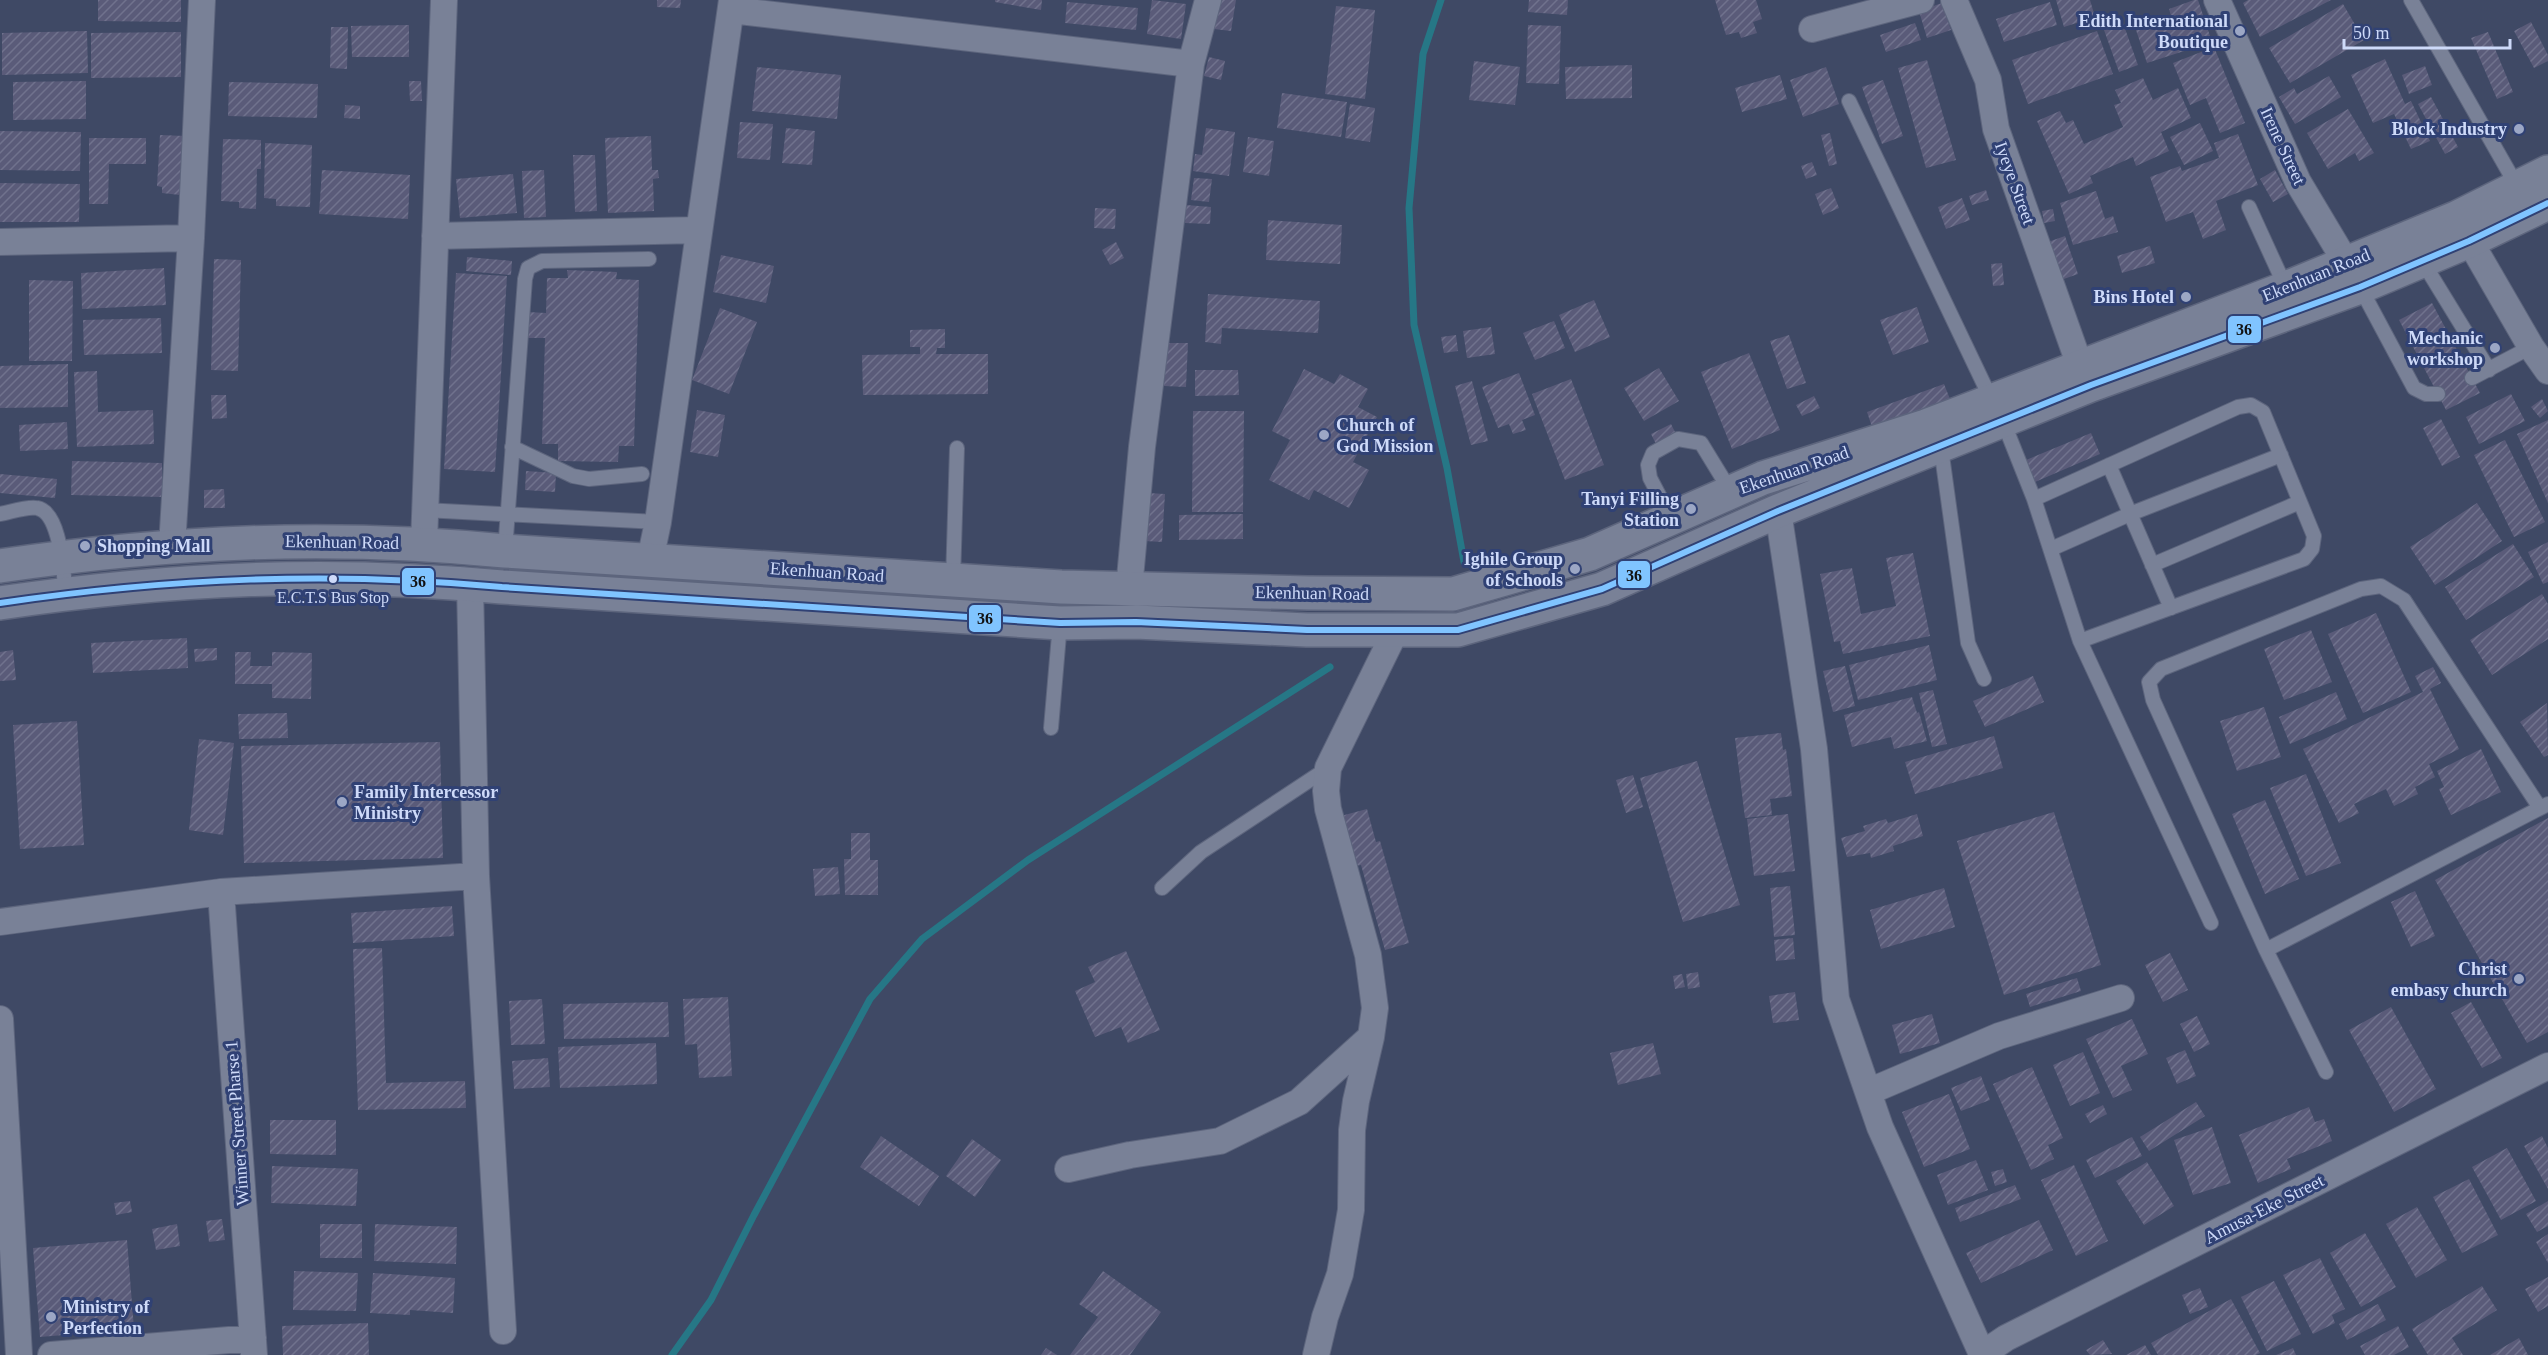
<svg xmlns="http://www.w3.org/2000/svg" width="2548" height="1355" font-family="'Times New Roman',serif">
  <defs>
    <pattern id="building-hatch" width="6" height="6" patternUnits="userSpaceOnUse" patternTransform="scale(1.5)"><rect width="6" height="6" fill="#5a5b79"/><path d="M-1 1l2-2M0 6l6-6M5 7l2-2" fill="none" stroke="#70728d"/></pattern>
  </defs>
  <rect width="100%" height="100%" fill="#3f4965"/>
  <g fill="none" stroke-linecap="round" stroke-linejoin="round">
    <path stroke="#267786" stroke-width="7" d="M1441,0L1423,54L1409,208L1414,325L1447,468L1464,562
      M672,1355L711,1300L754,1215L870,999L922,939L1028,860L1330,667"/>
  </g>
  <path fill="url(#building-hatch)" d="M98,0H181V22L98,21Z
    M657,0H681L680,8L657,7Z
    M995,0H1042L1041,10L995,2Z
    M1152,0L1186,4L1181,39L1147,34Z
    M1218,0H1236L1231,31L1214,29Z
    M1529,0H1568L1567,15L1528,12Z
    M1715,0H1756L1762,19L1753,22L1757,33L1741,38L1739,32L1726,35Z
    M2056,0H2090L2095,17L2064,27Z
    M2194,0H2198L2212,42L2147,63L2136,30L2172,19L2169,9Z
    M2248,0H2331L2260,37L2243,3Z
    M1067,2L1138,8L1136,30L1065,23Z
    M2050,2L2057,25L2004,42L1996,19Z
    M1942,3L1951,30L1927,38L1919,11Z
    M2343,4L2364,40L2290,83L2269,48Z
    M1336,6L1375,10L1365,99L1325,94Z
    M2531,22L2548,55V61L2534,68L2514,31Z
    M1915,23L1921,40L1886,52L1880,35Z
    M2123,23L2138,65L2119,72L2104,30Z
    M409,25V57H352L351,26Z
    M1528,25L1561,26L1559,84L1526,83Z
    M331,27H348L347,69L330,68Z
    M87,31L88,73L2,75V33Z
    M2097,31L2113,74L2028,104L2012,60Z
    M181,32V77L91,78V33Z
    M2488,32L2513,92L2497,99L2471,38Z
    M2214,47L2245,123L2220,133L2206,98L2190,105L2173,63Z
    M1209,57L1225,61L1221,80L1204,76Z
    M2385,59L2405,104L2411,101L2430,141L2411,149L2394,114L2373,123L2351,75Z
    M1927,60L1956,160L1926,168L1898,68Z
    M1474,61L1520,67L1515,105L1469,100Z
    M1632,65V98L1566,99L1565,67Z
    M2425,66L2432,85L2409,94L2402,75Z
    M757,67L841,75L837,119L752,111Z
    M1826,67L1839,104L1803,117L1790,80Z
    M1780,75L1787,99L1742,112L1735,88Z
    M2329,76L2341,97L2295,124L2279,97L2294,88L2297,94Z
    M2143,78L2153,100L2178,88L2191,118L2161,132L2169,151L2136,166L2133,157L2090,176L2093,183L2069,194L2037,121L2060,111L2066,123L2073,120L2084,144L2123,127L2114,105L2121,103L2115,90Z
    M1883,80L1903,136L1882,144L1862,87Z
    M86,81V119L13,120V82Z
    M409,81H421L422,101H410Z
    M229,82L318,84L317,118L228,116Z
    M1282,93L1347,102L1341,137L1277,128Z
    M2431,97L2458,147L2445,154L2418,104Z
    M1350,104L1375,108L1370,142L1345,138Z
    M345,105L360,106V119L344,118Z
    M2348,109L2374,153L2359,161L2355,153L2328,169L2307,133Z
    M740,122L773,124L770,160L737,158Z
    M2200,123L2213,151L2184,165L2170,137Z
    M786,128L815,131L812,165L782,163Z
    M1206,128L1235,132L1229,176L1193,171L1195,154L1202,155Z
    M0,131L81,132L80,171L0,170Z
    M1830,133L1837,164L1829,166L1821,135Z
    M2238,134L2258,185L2216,201L2226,230L2203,239L2193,212L2166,222L2150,177L2180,166L2182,171L2219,158L2214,143Z
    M160,135L185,136L180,195L162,193V187L157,186Z
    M651,136L652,170H658L659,178L653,179L654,211L608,213L605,138Z
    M1248,137L1274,141L1269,176L1243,172Z
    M89,138H146V164H109L108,204H89Z
    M223,139L261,140V169H257L256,209L239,208V202L221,201Z
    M265,143L312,145L310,207L276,206V199L264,198Z
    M573,155H595L597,211L575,212Z
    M1812,162L1817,175L1806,179L1801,166Z
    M322,170L410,175L408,219L319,214Z
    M544,170L546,217L524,218L522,171Z
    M2275,170L2288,194L2273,202L2260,179Z
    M513,174L517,213L460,218L456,179Z
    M1194,178L1212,179L1209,202L1191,200Z
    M0,183L80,184L79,222H0Z
    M1831,188L1839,208L1823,215L1815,194Z
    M1986,190L1989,200L1972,205L1969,196Z
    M2096,191L2105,219L2113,216L2118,232L2073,245L2060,203Z
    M1962,198L1970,220L1946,229L1938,207Z
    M1186,205L1211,207L1210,224L1185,223Z
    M1095,208L1116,209L1115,229L1094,228Z
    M2053,209L2055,221L2044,223L2042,211Z
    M1268,220L1342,225L1340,264L1266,260Z
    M2065,236L2078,274L2061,280L2048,242Z
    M1116,242L1124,258L1110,265L1102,250Z
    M2150,246L2155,263L2122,273L2117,256Z
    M721,255L774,266L766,303L713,292Z
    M467,257L512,261L511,275L466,271Z
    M214,259L241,260L238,371L211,370Z
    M2002,263L2004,285L1993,286L1991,264Z
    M164,268L166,305L82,309L81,273Z
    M567,270L617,272L616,279L639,280L634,446H619L618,462L558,461V444H542L545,338H527L528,312L546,313L547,278H568Z
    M456,273L507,276L495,472L444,469Z
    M29,280L73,281L72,361H29Z
    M1208,294L1320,301L1318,333L1222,328L1221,344L1205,342Z
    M1594,300L1610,337L1575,352L1559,315Z
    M2432,303L2480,393L2446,410L2399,320Z
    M1917,307L1929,342L1893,355L1880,320Z
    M720,308L757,322L729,394L692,380Z
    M161,318L162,353L84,355L83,320Z
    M1554,321L1565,348L1535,360L1523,333Z
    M1491,327L1495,354L1467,358L1463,331Z
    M945,329V348H937L936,354H988V394L863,395L862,355L920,354V347H910V330Z
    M1456,335L1458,351L1444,353L1441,337Z
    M1789,335L1806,383L1787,389L1770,341Z
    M1166,343H1188L1186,387L1164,386Z
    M1749,353L1780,430L1732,449L1701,372Z
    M68,364V407L0,408V366Z
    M1659,368L1679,401L1644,421L1624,388Z
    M1304,369L1334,384L1340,374L1368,389L1358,407L1377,417L1353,462L1369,470L1349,508L1314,490L1309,500L1269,480L1290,440L1272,431Z
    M1195,370H1238L1239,395L1195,396Z
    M97,371L98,412L153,410L154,444L77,447L74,372Z
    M1519,373L1535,415L1522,420L1526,430L1513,434L1509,424L1498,428L1482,387Z
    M1571,379L1604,465L1565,480L1532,394Z
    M1472,381L1488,441L1471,445L1455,386Z
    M1944,384L1950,399L1872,427L1867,412Z
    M2511,394L2525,421L2479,444L2466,417Z
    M211,395H226L227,418L212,419Z
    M1814,396L1820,408L1802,416L1796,405Z
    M2542,399L2548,411L2540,418L2531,407Z
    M697,410L725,415L718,457L690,452Z
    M1193,411H1244L1243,512H1192Z
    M2441,419L2460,457L2442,466L2423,428Z
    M2548,420V503L2517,434Z
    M67,422L68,449L20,451L19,425Z
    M1671,424L1677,436L1657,446L1651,434Z
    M2091,433L2100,454L2035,482L2026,460Z
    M2505,440L2545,522L2514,537L2474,455Z
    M72,461L162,463V497L71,495Z
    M526,471L556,473L555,492L525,490Z
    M0,474L57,479L55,498L0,493Z
    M224,489L225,508H204V490Z
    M1148,493L1165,494L1162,542L1145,541Z
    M2477,503L2502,541L2435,585L2410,547Z
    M1243,514V539L1179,540V515Z
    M2548,542V582L2543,584L2528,552Z
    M2513,544L2534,577L2466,620L2445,587Z
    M1913,553L1930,636L1843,654L1840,641L1834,642L1820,574L1852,568L1861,614L1896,606L1886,558Z
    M2542,594L2548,604V639L2492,675L2470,640Z
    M2376,613L2411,692L2363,713L2328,634Z
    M2311,630L2332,682L2284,700L2264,649Z
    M187,638L188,668L93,673L91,643Z
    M1929,645L1937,680L1858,700L1849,665Z
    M217,648V660L195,662L194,649Z
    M13,650L16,680L0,681V652Z
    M235,652H251L250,666H272V652L312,653L311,699L272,698V684H235Z
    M1845,666L1855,706L1833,712L1823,671Z
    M2433,667L2441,683L2430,689L2459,749L2429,764L2435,777L2415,787L2418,794L2394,806L2386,789L2354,804L2359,813L2339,823L2303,749L2423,692L2415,676Z
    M2033,676L2044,702L1985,727L1973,701Z
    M1933,690L1947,744L1932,747L1919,693Z
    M2336,692L2347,719L2290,744L2279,717Z
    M1912,697L1917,713L1919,712L1927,741L1894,749L1891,737L1852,747L1844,715Z
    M2547,703L2548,755L2544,757L2520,722Z
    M2264,707L2281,757L2237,771L2220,721Z
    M287,713L288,738L239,739L238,714Z
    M77,721L84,845L20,849L13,725Z
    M1781,733L1783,750L1786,749L1792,796L1770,799L1772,815L1745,818L1735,738Z
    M1994,736L2003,768L1915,794L1905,762Z
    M199,739L234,743L223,835L189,830Z
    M440,742L443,858L244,863L241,746Z
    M2481,749L2501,792L2451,815L2439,789L2444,787L2437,771Z
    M1697,761L1740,905L1683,922L1640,778Z
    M2306,774L2341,863L2306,876L2270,788Z
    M1633,775L1643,807L1626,813L1616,780Z
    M2265,800L2299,879L2265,894L2232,814Z
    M1367,809L1376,842L1380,841L1409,943L1385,950L1361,865L1352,867L1337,817Z
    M2054,812L2101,965L2004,995L1957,841Z
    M1788,814L1795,871L1754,876L1747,819Z
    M1917,814L1923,836L1893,846L1894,851L1871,858L1870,853L1847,857L1841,838L1865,831L1863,826L1886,819L1888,823Z
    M2548,818V1032L2527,1043L2435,880Z
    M851,833H870V860H878V895H845L844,859H851Z
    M838,867L840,894L815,896L813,869Z
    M1790,886L1795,935L1774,937L1770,888Z
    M1944,888L1955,927L1881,949L1870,910Z
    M2415,891L2435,936L2411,947L2391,902Z
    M452,906L454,936L353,943L351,913Z
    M1793,938L1795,959L1776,961L1774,940Z
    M382,948L386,1083L465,1081L466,1108L358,1110L353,949Z
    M1126,951L1160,1030L1128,1043L1121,1027L1095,1037L1075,991L1095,982L1088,967Z
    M2170,953L2188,990L2163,1002L2145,965Z
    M1698,972L1700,987L1688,989L1686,974Z
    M1682,974L1685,987L1675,989L1673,976Z
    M2077,978L2081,991L2030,1007L2026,994Z
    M1795,992L1799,1020L1773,1023L1769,996Z
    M728,997L732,1076L699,1078L697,1044L685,1045L683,999Z
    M542,999L545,1044L511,1045L509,1001Z
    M668,1002L669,1037L564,1039L563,1004Z
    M2471,1002L2502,1058L2482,1068L2451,1013Z
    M2391,1007L2436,1089L2394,1112L2349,1030Z
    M1932,1014L1940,1043L1900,1054L1892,1025Z
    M2197,1016L2210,1044L2194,1052L2180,1024Z
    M2132,1019L2148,1054L2121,1066L2132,1090L2113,1098L2086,1039Z
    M656,1043L657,1084L560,1088L558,1047Z
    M1653,1043L1661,1074L1618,1085L1610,1053Z
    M2185,1050L2196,1076L2177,1084L2166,1058Z
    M2083,1052L2100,1093L2070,1106L2053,1065Z
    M548,1058L550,1087L514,1089L512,1061Z
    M2032,1067L2063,1138L2048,1145L2054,1159L2031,1170L1993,1084Z
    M1981,1076L1990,1100L1961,1111L1951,1088Z
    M1949,1094L1970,1149L1924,1167L1902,1112Z
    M2196,1102L2205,1116L2149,1151L2140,1137Z
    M2103,1105L2107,1114L2090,1123L2085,1114Z
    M2309,1107L2315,1122L2324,1119L2332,1141L2287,1159L2291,1169L2258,1183L2239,1135Z
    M270,1120H336V1155L270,1154Z
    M2212,1127L2231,1183L2193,1195L2174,1140Z
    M881,1136L939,1176L919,1206L860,1167Z
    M2542,1136L2548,1148V1189L2524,1146Z
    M2132,1137L2142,1156L2095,1178L2086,1160Z
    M972,1139L1001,1160L975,1197L946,1176Z
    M2507,1148L2536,1201L2501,1220L2472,1167Z
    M1976,1160L1988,1190L1948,1205L1937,1175Z
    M2147,1162L2174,1206L2144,1225L2116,1181Z
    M2074,1165L2108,1241L2076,1256L2041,1180Z
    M272,1166L358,1169L356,1206L271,1203Z
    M2003,1169L2007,1182L1995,1186L1991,1172Z
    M2469,1179L2498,1235L2462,1253L2433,1197Z
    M2015,1185L2021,1199L1960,1222L1955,1208Z
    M130,1201L132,1212L116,1215L114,1203Z
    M2548,1201V1226L2537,1232L2526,1214Z
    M2417,1207L2447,1260L2416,1278L2386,1224Z
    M222,1219L225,1240L209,1242L206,1221Z
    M2039,1220L2053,1250L1981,1283L1966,1253Z
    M177,1224L180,1246L156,1250L152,1229Z
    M320,1224H362V1258H320Z
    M375,1224L457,1227L456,1264L374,1261Z
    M2365,1233L2396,1287L2361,1307L2330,1253Z
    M2548,1234V1263L2536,1242Z
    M127,1240L134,1329L40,1337L33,1248Z
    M2320,1258L2345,1309L2332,1315L2335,1323L2313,1334L2283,1275Z
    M294,1271L358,1273L356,1311L293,1310Z
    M1103,1271L1161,1312L1130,1355H1070L1098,1317L1079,1304Z
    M373,1273L455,1278L453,1313L410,1310V1315L370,1313Z
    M2548,1277V1306L2538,1312L2525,1289Z
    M2274,1281L2301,1334L2267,1351L2241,1297Z
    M2482,1286L2497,1310L2452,1338L2463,1355H2428L2412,1329Z
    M2200,1288L2208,1307L2190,1314L2182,1295Z
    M2231,1299L2260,1353L2256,1355H2158L2151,1343Z
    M2378,1304L2386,1320L2347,1340L2339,1324Z
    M368,1323L369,1355H283L282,1326Z
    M2398,1326L2409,1347L2394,1355H2365L2360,1346Z
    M2519,1338L2528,1355H2490Z
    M2103,1340L2112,1354L2090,1355L2086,1350Z
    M2145,1345L2151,1355H2126Z
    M1046,1348L1057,1355H1041Z
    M2293,1348L2296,1355H2276Z"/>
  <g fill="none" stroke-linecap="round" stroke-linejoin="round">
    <defs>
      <path id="service" d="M2411,0L2518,188
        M1849,101L1991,399
        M2249,207L2286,288
        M2421,259L2489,370
        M2360,287L2414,388L2426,394H2438
        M2472,378L2531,347
        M2003,421L2034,499L2080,641L2211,923
        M512,447L573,476L589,479L642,474
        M1941,448L1968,643L1984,679
        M2109,465L2171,608
        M2034,499L2238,407L2251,405L2263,412L2314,536L2312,549L2304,559L2080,641
        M424,510L658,522
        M0,514C11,512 27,506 37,508C61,512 63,574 66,593
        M1671,518L1650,478L1648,465L1653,453L1678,439L1701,443L1731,492
        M2051,549L2130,514L2281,455
        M505,551L525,279L528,268L542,261L649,259
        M2152,565L2300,502
        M953,581L957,448
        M1051,728L1060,623
        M1162,888L1201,852L1328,768
        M2266,950L2548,804
        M2326,1072L2266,950L2153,700L2149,682L2161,669L2361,589L2381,586L2404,600L2540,808"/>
      <path id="minor" d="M1954,0L1988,80L1996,129L2080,366
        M2217,0L2298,182L2356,279
        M731,10L1191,64
        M1812,29L1921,0
        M2461,226L2531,347L2548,371
        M435,236L699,230
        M0,242L191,238
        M1778,511L1814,749L1836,999L1880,1127L1982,1354
        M424,543L444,0
        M172,546L191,238L202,0
        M650,560L658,522L732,0
        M470,584L476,876L503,1331
        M1129,589L1142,447L1191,64L1208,0
        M221,892L254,1355
        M0,922L221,892L476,876
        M0,1019L19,1355
        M1868,1092L1999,1036L2121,998
        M1068,1169L1130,1155L1220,1141L1299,1102L1371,1037
        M51,1355L253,1338
        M1316,1355L1325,1317L1340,1274L1351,1210L1352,1130L1356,1101L1371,1037L1375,1008L1368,955L1328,809L1326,791L1328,768L1396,630
        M1981,1355L2006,1338L2548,1066"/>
      <path id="secondary" d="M0,566C170,541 333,534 505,551L1061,587L1308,593L1453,594L1590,554L1763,478L1926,426L2286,288L2456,218L2548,172
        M0,603C170,578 331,571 502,587L1060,623L1136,622L1307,630H1458L1602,589L1778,511L2091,385L2360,287L2469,241L2548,203"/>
    </defs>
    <use href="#service" stroke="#5d657d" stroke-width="16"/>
    <use href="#minor" stroke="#5d657d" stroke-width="28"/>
    <use href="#secondary" stroke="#5d657d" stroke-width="36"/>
    <use href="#service" stroke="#798197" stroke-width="14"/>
    <use href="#minor" stroke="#798197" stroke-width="26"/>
    <use href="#secondary" stroke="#798197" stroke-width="33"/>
    <defs>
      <path id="bus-1" d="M0,603C170,578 331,571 502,587L1060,623L1136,622L1307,630H1458L1602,589L1778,511L2091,385L2360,287L2469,241L2548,203"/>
    </defs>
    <use href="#bus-1" stroke="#304174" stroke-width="10"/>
    <use href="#bus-1" stroke="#80c4ff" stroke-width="6"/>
  </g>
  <g fill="#9ca7c5" stroke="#304174" stroke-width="2">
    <circle cx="2240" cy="31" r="6"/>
    <circle cx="2519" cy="129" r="6"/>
    <circle cx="2186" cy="297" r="6"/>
    <circle cx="2495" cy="348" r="6"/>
    <circle cx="1324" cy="435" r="6"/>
    <circle cx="1691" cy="509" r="6"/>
    <circle cx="85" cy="546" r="6"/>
    <circle cx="1575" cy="569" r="6"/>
    <circle cx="342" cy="802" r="6"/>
    <circle cx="2519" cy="979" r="6"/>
    <circle cx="51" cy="1317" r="6"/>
  </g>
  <circle fill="#cedaf9" stroke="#304174" stroke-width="2" cx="333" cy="579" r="5"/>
  <g text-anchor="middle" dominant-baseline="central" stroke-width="6" stroke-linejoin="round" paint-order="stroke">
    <g font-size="16" fill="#cedaf9" stroke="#304174">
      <text x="333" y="597">E.C.T.S Bus Stop</text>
    </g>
    <g font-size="18" font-weight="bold" fill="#cedaf9" stroke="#304174" text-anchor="end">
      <text x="2228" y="21">Edith International<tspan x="2228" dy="21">Boutique</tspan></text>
      <text x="2507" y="129">Block Industry</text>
      <text x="2174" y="297">Bins Hotel</text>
      <text x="2483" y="338">Mechanic<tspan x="2483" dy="21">workshop</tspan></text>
      <text x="1336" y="425" text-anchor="start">Church of<tspan x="1336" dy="21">God Mission</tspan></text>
      <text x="1679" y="499">Tanyi Filling<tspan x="1679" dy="21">Station</tspan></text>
      <text x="97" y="546" text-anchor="start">Shopping Mall</text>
      <text x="1563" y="559">Ighile Group<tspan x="1563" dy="21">of Schools</tspan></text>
      <text x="354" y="792" text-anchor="start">Family Intercessor<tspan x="354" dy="21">Ministry</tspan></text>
      <text x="2507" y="969">Christ<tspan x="2507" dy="21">embasy church</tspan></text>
      <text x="63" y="1307" text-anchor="start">Ministry of<tspan x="63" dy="21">Perfection</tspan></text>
    </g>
    <g font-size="18" fill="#cedaf9" stroke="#304174">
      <text transform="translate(2283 146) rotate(65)">Irene Street</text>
      <text transform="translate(2015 183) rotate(70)">Iyeye Street</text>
      <text transform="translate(2316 275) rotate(-22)">Ekenhuan Road</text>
      <text transform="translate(1794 470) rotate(-19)">Ekenhuan Road</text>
      <text transform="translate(342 542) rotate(1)">Ekenhuan Road</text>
      <text transform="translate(827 572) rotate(4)">Ekenhuan Road</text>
      <text transform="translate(1312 593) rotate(1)">Ekenhuan Road</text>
      <text transform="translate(237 1123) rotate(-94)">Winner Street Pharse 1</text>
      <text transform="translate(2264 1209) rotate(-27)">Amusa-Eke Street</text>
    </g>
  </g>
  <g stroke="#304174" stroke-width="2">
    <rect x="2227" y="315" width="35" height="29" rx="6" fill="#80c4ff"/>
    <rect x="1617" y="560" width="34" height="29" rx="6" fill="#80c4ff"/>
    <rect x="401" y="567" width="34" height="29" rx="6" fill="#80c4ff"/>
    <rect x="968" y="604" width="34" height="29" rx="6" fill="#80c4ff"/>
  </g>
  <g font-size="16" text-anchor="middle" font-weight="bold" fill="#111">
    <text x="2244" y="335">36</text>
    <text x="1634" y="581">36</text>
    <text x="418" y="587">36</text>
    <text x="985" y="624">36</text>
  </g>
  <path d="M2344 39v9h166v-9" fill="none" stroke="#cedaf9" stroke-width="3"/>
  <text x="2353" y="39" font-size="18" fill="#cedaf9" stroke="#304174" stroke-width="4.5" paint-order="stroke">50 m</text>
</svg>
